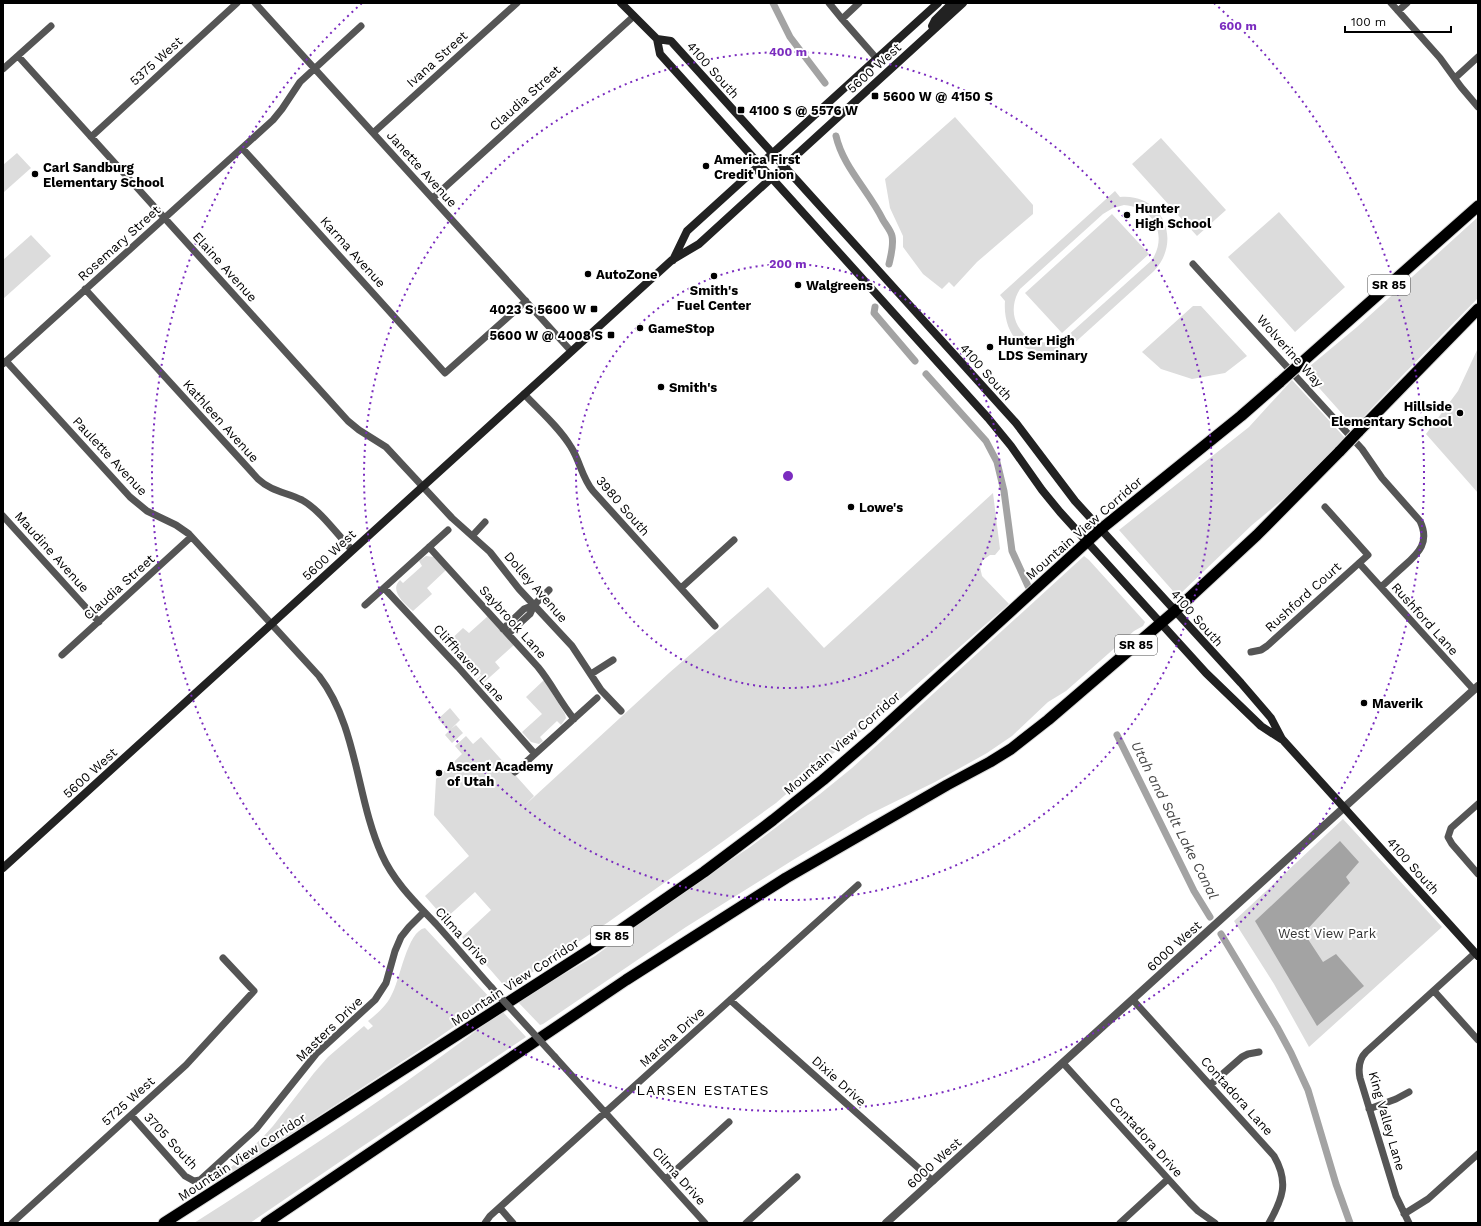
<svg xmlns="http://www.w3.org/2000/svg" width="1481" height="1226" font-family="'Work Sans',sans-serif">
  <rect width="100%" height="100%" fill="#fff"/>
  <path fill="#dcdcdc" fill-rule="evenodd" d="M955,117L1033,205V214L977,262L954,287L949,282L942,289L923,274L903,247V236L890,208L885,179Z
    M1161,138L1226,210L1197,236L1132,164Z
    M17,153L31,168L4,192L3,165Z
    M1115,191L1120,197C1162,193 1183,240 1154,271L1070,347C1033,366 1002,340 1005,301L1000,295ZM1124,205C1154,207 1168,235 1152,260L1065,338C1031,355 1000,321 1020,289L1103,214L1113,208Z
    M1279,212L1345,287L1295,332L1228,257Z
    M1112,214L1149,254L1062,333L1025,293Z
    M1478,217V298L1401,377L1354,427L1304,371L1357,327Z
    M31,235L51,256L3,299V260Z
    M1193,306H1201L1247,356L1225,373L1192,379L1161,369L1142,352Z
    M1478,348V493L1426,434L1458,391Z
    M1292,380L1345,438L1293,491L1252,525L1179,595L1173,591L1119,530L1249,427Z
    M993,493L1000,549L995,555H990L983,560L980,567L982,576L1009,604L884,713L825,760L776,803L711,850L607,923L507,989L462,937L491,910L475,892L445,919L425,896L469,856L434,815L436,779L462,754L455,746L466,736L473,744L481,737L534,796L523,807L669,673L768,587L824,648Z
    M426,556L434,557L446,570L427,588L432,594L413,611C404,604 389,590 400,580L403,583L422,566L419,561Z
    M1084,556L1089,560L1145,622L1143,626L1134,631L1066,691L1048,702L1012,736L987,753L935,782L868,815L793,860L686,927L543,1024L540,1025L517,1001L595,956L658,909L750,847L820,794L852,768Z
    M488,616L514,645L495,662L500,668L481,685L476,680L481,675L471,664L466,668L445,645L463,628L469,633Z
    M544,680L565,714L566,718L561,725L557,721L540,737L543,741L539,744L531,742L522,732L542,714L526,697Z
    M450,708L460,720L451,729L456,725L463,733L452,743L445,735L449,731L438,719Z
    M1343,819L1442,927L1309,1047L1274,984L1234,921Z
    M425,928L492,1000L432,1042L211,1186L262,1138L273,1126L314,1073L328,1057L364,1026L368,1030L373,1026L368,1021C377,1014 386,1006 391,996C400,981 407,931 425,928Z
    M502,1011L526,1037L360,1148L250,1223H194C298,1156 404,1087 502,1011Z"/>
  <path fill="#a3a3a3" d="M1340,841L1359,862L1346,877L1350,883L1304,933L1323,962L1336,954L1364,986L1317,1026L1255,921Z"/>
  <g fill="none" stroke-linecap="round" stroke-linejoin="round">
    <path stroke="#a3a3a3" stroke-width="7" d="M773,3L790,37L825,83
      M836,136C843,167 869,191 883,220C886,225 891,231 892,236C894,245 891,255 889,264
      M875,307L874,313L915,361
      M926,374L986,441L997,462L1004,491L1012,551L1028,586
      M1117,735L1194,891L1210,917
      M1221,934L1277,1027L1291,1053L1308,1090L1336,1184L1350,1223"/>
    <defs>
      <path id="trunk" d="M1300,364L1478,206
        M1358,432L1478,309
        M164,1223L613,935L704,872L773,820L823,780L873,737L1101,529L1241,416L1280,382
        M266,1223L626,980L786,878L947,785L990,762L1011,749L1048,720L1175,611L1257,535L1340,451"/>
    </defs>
    <use href="#trunk" stroke="#dbdbdb" stroke-width="13"/>
    <path stroke="#555" stroke-width="7" d="M255,3L571,351
      M829,3L842,19L877,59
      M1391,3L1440,58L1461,87L1478,107
      M1398,11L1407,3
      M842,19L859,3
      M18,56L348,421L359,430L386,447L452,518L490,552L519,589L572,646L601,690L621,711
      M3,69L51,26
      M1455,78L1478,57
      M373,133L517,3
      M91,137L237,3
      M242,148L445,373L526,301
      M433,198L634,16
      M1193,264L1362,449L1382,478L1420,521C1430,542 1419,553 1404,566C1396,573 1389,580 1381,587
      M85,289L258,479C272,492 286,492 302,500C320,510 337,534 352,550
      M6,361L130,497L147,511L176,525L189,534L319,676C358,727 356,798 382,855C394,882 416,903 436,924C455,945 473,967 492,988
      M3,364L273,120L282,109L300,82L361,26
      M524,394C540,411 559,427 571,447C580,461 582,478 593,491L715,626
      M3,516L99,622
      M473,535L485,522
      M429,547L538,667C552,684 560,702 574,719
      M1359,563L1474,690
      M384,588L458,667L535,754
      M681,588L734,540
      M365,605L448,530
      M503,629L524,609L534,605L549,590
      M508,634L530,614L534,605
      M1251,652L1261,650L1267,646L1368,555L1325,507
      M62,655L191,537
      M591,674L613,660
      M515,772L597,698
      M1478,804L1451,828L1448,837L1452,844L1478,874
      M1434,991L1478,1040
      M730,1000L933,1181
      M1133,1000L1274,1156C1289,1182 1283,1198 1269,1223
      M555,1057L705,1223
      M1063,1063L1190,1203L1198,1211L1215,1223
      M1210,1085L1242,1057L1248,1054L1259,1052
      M1369,1109L1396,1099L1409,1092
      M131,1115L185,1176L194,1181L200,1180L256,1129L316,1054L375,1000L386,983L395,951L401,937L409,927L424,912
      M666,1179L729,1122
      M500,1208L513,1223
      M1404,1214L1428,1199L1478,1154
      M12,1223L186,1065L254,991L223,958
      M485,1223L490,1216L858,885
      M746,1223L797,1177
      M1120,1223L1168,1179
      M1409,1223L1396,1196L1360,1078C1358,1068 1359,1059 1366,1052L1475,953"/>
    <path stroke="#555" stroke-width="8" d="M886,1223L1478,686"/>
    <path stroke="#222" stroke-width="8" d="M621,3L657,39L671,41L1016,423L1075,501L1241,683L1271,718L1282,739L1478,956
      M934,29L932,26L935,20L952,3
      M657,39L660,54L988,418L1011,446L1042,490L1060,512L1206,673L1261,726L1281,739
      M673,260L687,231L938,3
      M3,868L672,260L699,244L963,3"/>
    <use href="#trunk" stroke="#000" stroke-width="11"/>
    <defs>
      <path id="trunk-bridge" d="M1280,382L1300,364
        M1340,451L1358,432"/>
    </defs>
    <use href="#trunk-bridge" stroke="#dbdbdb" stroke-width="13" stroke-linecap="butt"/>
    <path stroke="#555" stroke-width="7" d="M492,988L555,1057"/>
    <use href="#trunk-bridge" stroke="#000" stroke-width="11"/>
  </g>
  <g fill="none" stroke="#7b2cbf" stroke-width="2" stroke-dasharray="2 4">
    <circle cx="788" cy="476" r="212"/>
    <circle cx="788" cy="476" r="424"/>
    <path d="M1214 3A636 636 0 1 1 362 3"/>
  </g>
  <g fill="#000" stroke="#fff" stroke-width="1.5">
    <rect x="871" y="92" width="8" height="8" rx="2"/>
    <rect x="737" y="106" width="8" height="8" rx="2"/>
    <circle cx="706" cy="166" r="4"/>
    <circle cx="35" cy="174" r="4"/>
    <circle cx="1127" cy="215" r="4"/>
    <circle cx="588" cy="274" r="4"/>
    <circle cx="714" cy="276" r="4"/>
    <circle cx="798" cy="285" r="4"/>
    <rect x="590" y="305" width="8" height="8" rx="2"/>
    <circle cx="640" cy="328" r="4"/>
    <rect x="607" y="331" width="8" height="8" rx="2"/>
    <circle cx="990" cy="347" r="4"/>
    <circle cx="661" cy="387" r="4"/>
    <circle cx="1460" cy="413" r="4"/>
    <circle cx="851" cy="507" r="4"/>
    <circle cx="1364" cy="703" r="4"/>
    <circle cx="439" cy="773" r="4"/>
  </g>
  <g text-anchor="middle" dominant-baseline="central" stroke-width="4" stroke-linejoin="round" paint-order="stroke">
    <g fill="#fff" stroke="#4c4c4c" stroke-width="1">
      <rect x="1368" y="275" width="42" height="20" rx="3"/>
      <rect x="1115" y="635" width="42" height="20" rx="3"/>
      <rect x="591" y="926" width="42" height="20" rx="3"/>
    </g>
    <g font-size="12" font-weight="bold" fill="#000">
      <text x="1389" y="285">SR 85</text>
      <text x="1136" y="645">SR 85</text>
      <text x="612" y="936">SR 85</text>
    </g>
    <g font-size="13" fill="#000" stroke="#fff">
      <text transform="translate(437 59) rotate(-42)">Ivana Street</text>
      <text transform="translate(156 61) rotate(-42)">5375 West</text>
      <text transform="translate(874 68) rotate(-42)">5600 West</text>
      <text transform="translate(713 70) rotate(48)">4100 South</text>
      <text transform="translate(525 98) rotate(-42)">Claudia Street</text>
      <text transform="translate(422 169) rotate(48)">Janette Avenue</text>
      <text transform="translate(119 243) rotate(-42)">Rosemary Street</text>
      <text transform="translate(353 252) rotate(48)">Karma Avenue</text>
      <text transform="translate(225 267) rotate(48)">Elaine Avenue</text>
      <text transform="translate(1290 351) rotate(48)">Wolverine Way</text>
      <text transform="translate(986 372) rotate(48)">4100 South</text>
      <text transform="translate(221 421) rotate(48)">Kathleen Avenue</text>
      <text transform="translate(110 456) rotate(47)">Paulette Avenue</text>
      <text transform="translate(623 506) rotate(49)">3980 South</text>
      <text transform="translate(1084 528) rotate(-41)">Mountain View Corridor</text>
      <text transform="translate(52 552) rotate(48)">Maudine Avenue</text>
      <text transform="translate(329 555) rotate(-43)">5600 West</text>
      <text transform="translate(119 587) rotate(-42)">Claudia Street</text>
      <text transform="translate(536 587) rotate(49)">Dolley Avenue</text>
      <text transform="translate(1303 597) rotate(-42)">Rushford Court</text>
      <text transform="translate(1197 618) rotate(48)">4100 South</text>
      <text transform="translate(1425 619) rotate(48)">Rushford Lane</text>
      <text transform="translate(513 622) rotate(48)">Saybrook Lane</text>
      <text transform="translate(469 663) rotate(48)">Cliffhaven Lane</text>
      <text transform="translate(842 743) rotate(-41)">Mountain View Corridor</text>
      <text transform="translate(90 773) rotate(-42)">5600 West</text>
      <text transform="translate(1413 866) rotate(48)">4100 South</text>
      <text transform="translate(462 936) rotate(48)">Cilma Drive</text>
      <text transform="translate(1174 946) rotate(-42)">6000 West</text>
      <text transform="translate(515 982) rotate(-33)">Mountain View Corridor</text>
      <text transform="translate(329 1029) rotate(-44)">Masters Drive</text>
      <text transform="translate(672 1037) rotate(-42)">Marsha Drive</text>
      <text transform="translate(839 1081) rotate(42)">Dixie Drive</text>
      <text transform="translate(1237 1096) rotate(48)">Contadora Lane</text>
      <text transform="translate(128 1101) rotate(-42)">5725 West</text>
      <text transform="translate(1387 1121) rotate(74)">King Valley Lane</text>
      <text transform="translate(1146 1137) rotate(48)">Contadora Drive</text>
      <text transform="translate(171 1141) rotate(47)">3705 South</text>
      <text transform="translate(242 1157) rotate(-33)">Mountain View Corridor</text>
      <text transform="translate(934 1163) rotate(-42)">6000 West</text>
      <text transform="translate(679 1176) rotate(48)">Cilma Drive</text>
    </g>
    <g font-size="13" font-weight="bold" fill="#000" stroke="#fff" text-anchor="start">
      <text x="883" y="96">5600 W @ 4150 S</text>
      <text x="749" y="110">4100 S @ 5576 W</text>
      <text x="714" y="159">America First<tspan x="714" dy="15">Credit Union</tspan></text>
      <text x="43" y="167">Carl Sandburg<tspan x="43" dy="15">Elementary School</tspan></text>
      <text x="1135" y="208">Hunter<tspan x="1135" dy="15">High School</tspan></text>
      <text x="596" y="274">AutoZone</text>
      <text x="806" y="285">Walgreens</text>
      <text x="714" y="290" text-anchor="middle">Smith's<tspan x="714" dy="15">Fuel Center</tspan></text>
      <text x="586" y="309" text-anchor="end">4023 S 5600 W</text>
      <text x="648" y="328">GameStop</text>
      <text x="603" y="335" text-anchor="end">5600 W @ 4008 S</text>
      <text x="998" y="340">Hunter High<tspan x="998" dy="15">LDS Seminary</tspan></text>
      <text x="669" y="387">Smith's</text>
      <text x="1452" y="406" text-anchor="end">Hillside<tspan x="1452" dy="15">Elementary School</tspan></text>
      <text x="859" y="507">Lowe's</text>
      <text x="1372" y="703">Maverik</text>
      <text x="447" y="766">Ascent Academy<tspan x="447" dy="15">of Utah</tspan></text>
    </g>
    <g font-size="13" fill="#333" stroke="#fff">
      <text x="1327" y="933">West View Park</text>
    </g>
    <g font-size="14" font-style="italic" fill="#444" stroke="#fff">
      <text transform="translate(1175 820) rotate(63)">Utah and Salt Lake Canal</text>
    </g>
    <g font-size="14" letter-spacing="1" fill="#000" stroke="#fff">
      <text x="703" y="1090">LARSEN ESTATES</text>
    </g>
  </g>
  <circle cx="788" cy="476" r="6" fill="#7b2cbf" stroke="#fff" stroke-width="2"/>
  <g font-size="12" text-anchor="middle" font-weight="bold" fill="#7b2cbf" stroke="#fff" stroke-width="4" stroke-linejoin="round" paint-order="stroke">
    <text x="1238" y="30">600 m</text>
    <text x="788" y="56">400 m</text>
    <text x="788" y="268">200 m</text>
  </g>
  <rect width="1481" height="1226" fill="none" stroke="#000000" stroke-width="8"/>
  <path d="M1345 26v6h106v-6" fill="none" stroke="#000000" stroke-width="2"/>
  <text x="1351" y="26" font-size="12" fill="#000000" stroke="#ffffff" stroke-width="3" paint-order="stroke">100 m</text>
</svg>
